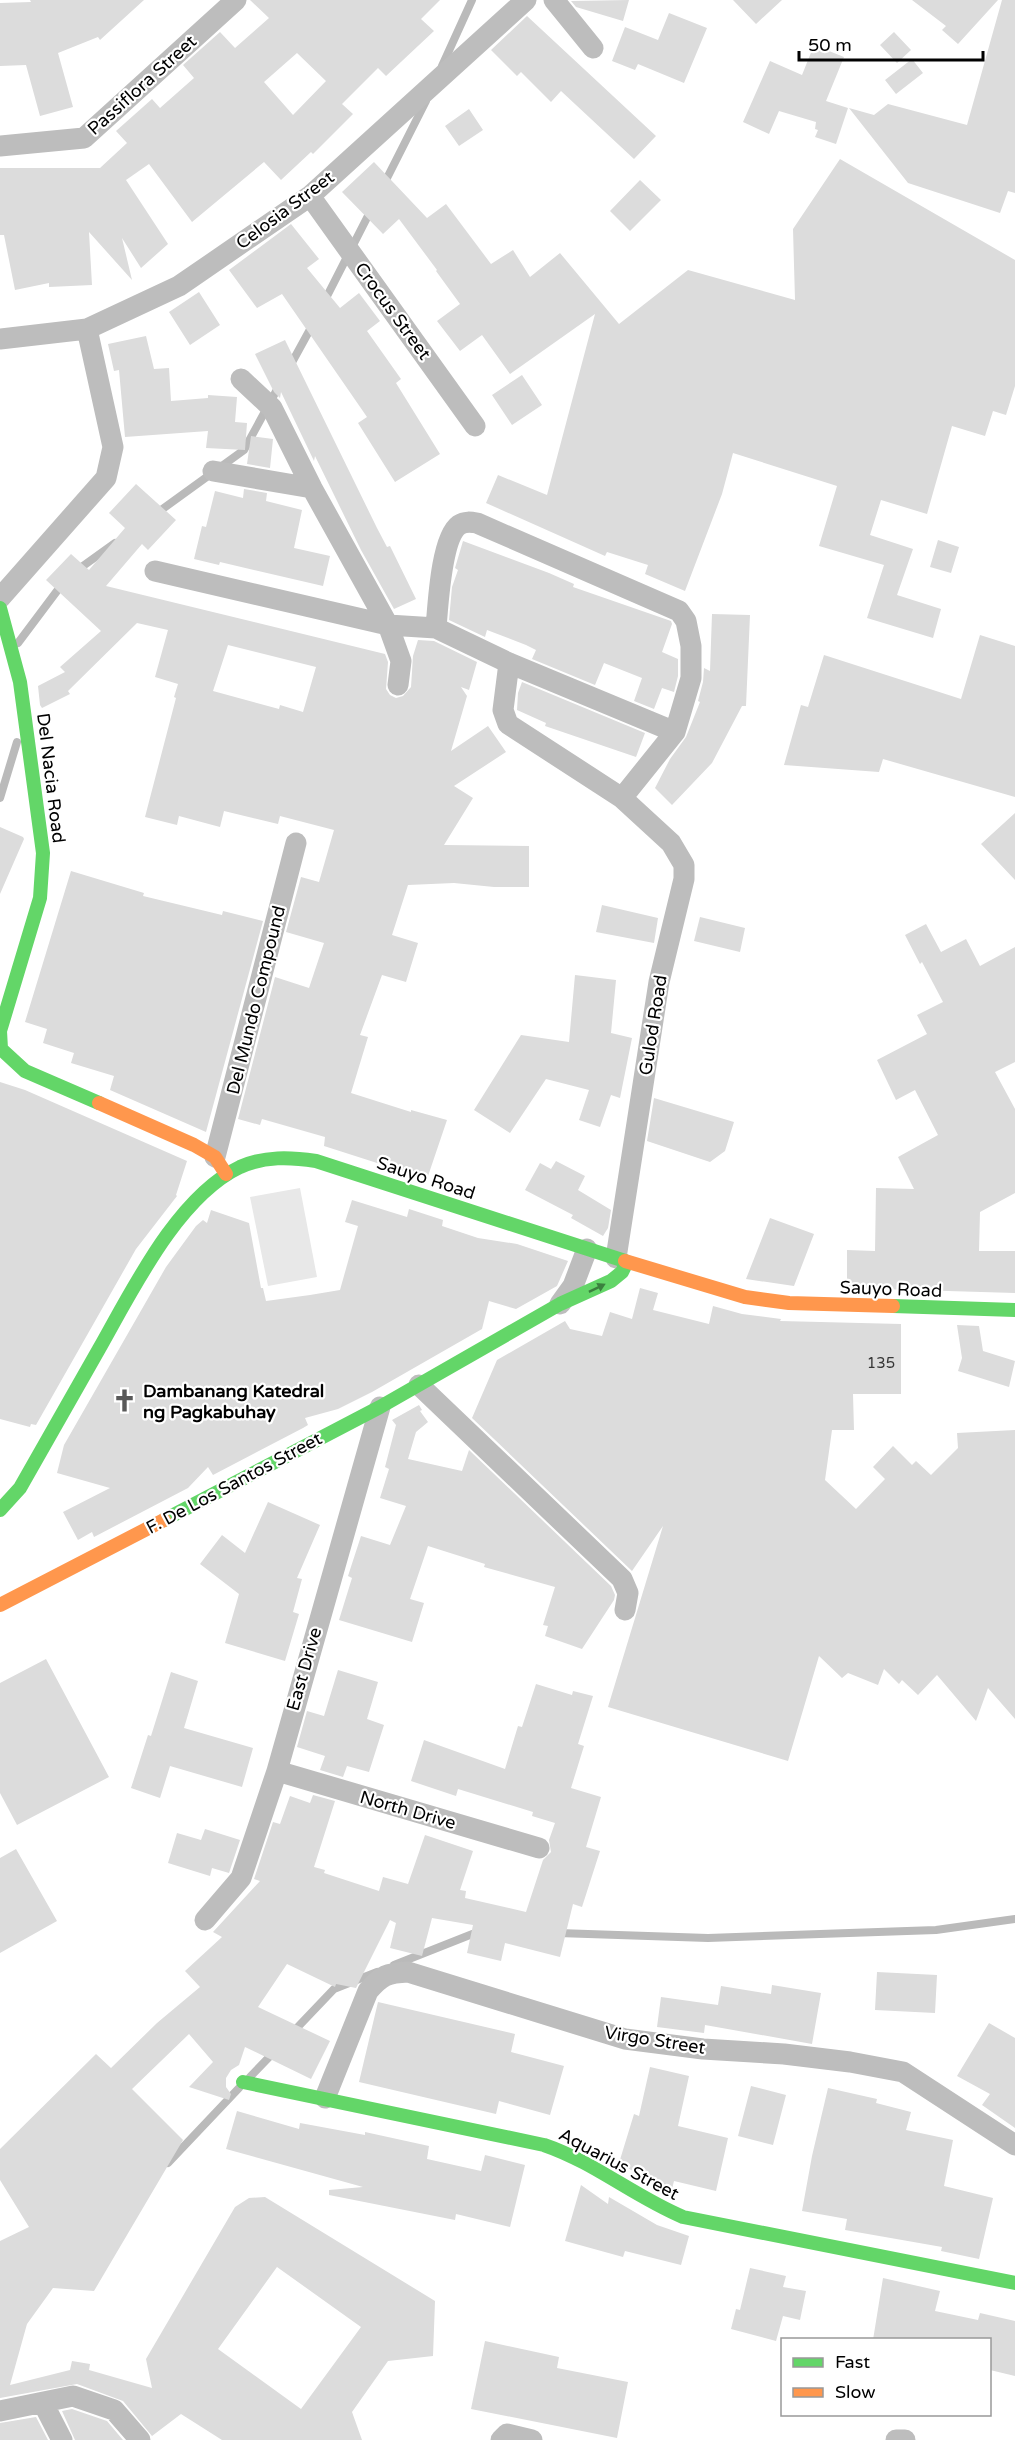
<svg xmlns="http://www.w3.org/2000/svg" width="1015" height="2440" font-family="'Varela Round',sans-serif">
  <rect width="100%" height="100%" fill="#fff"/>
  <path fill="#e8e8e8" d="M300,1188L317,1277L268,1286L250,1197Z"/>
  <g fill="none" stroke-linecap="round" stroke-linejoin="round">
    <path stroke="#bababa" stroke-width="8" d="M442,66L472,0
      M384,184L426,101
      M324,302L372,208
      M290,366L313,324
      M157,513L244,450L280,384
      M76,571L115,543
      M18,643L63,583
      M0,798L17,742
      M558,1933L708,1938L936,1930L1015,1919
      M394,1965L480,1931
      M293,2032L334,1989L377,1972
      M250,2077L275,2051
      M168,2163L239,2088"/>
  </g>
  <path fill="#dcdcdc" fill-rule="evenodd" d="M30,0H144L100,40L98,37L58,53L73,107L40,116L26,65L0,66V3L31,2Z
    M250,0H440L421,19L434,31L386,76L378,68L342,104L353,114L313,154L311,152L281,180L264,162L192,222L149,164L126,180L168,244L141,268L122,238L132,280L89,232L92,285L49,287V283L15,290L4,235H0V168H100L127,143L116,131L152,99L160,108L194,78L183,65L220,32L235,48L269,18ZM297,53L326,81L293,115L264,82Z
    M629,0L623,21L576,7L571,1Z
    M733,0H782L756,24Z
    M912,0H998L958,44L942,30L946,26Z
    M1002,0H1015V193L1008,191L1000,213L908,183L849,108L874,115L888,104L967,125Z
    M669,13L707,28L684,83L638,64L635,70L612,61L625,27L658,40Z
    M527,16L656,136L634,159L561,91L551,102L521,72L517,76L491,50Z
    M894,32L911,50L897,63L880,45Z
    M814,45L844,57L826,101L848,108L836,144L815,137L818,130L815,129L816,122L779,111L769,134L743,122L770,61L802,75Z
    M912,59L923,73L896,94L885,80Z
    M469,109L483,130L459,146L445,126Z
    M840,159L1015,260V386L1006,415L993,411L985,436L952,426L927,514L881,500L870,535L913,549L897,595L941,609L933,638L867,618L884,565L819,546L837,486L733,453L722,494L685,591L645,574L648,565L607,552L605,556L486,503L498,475L547,495L595,314L510,374L482,335L460,351L437,321L460,304L436,271L437,270L399,219L383,234L342,192L374,162L427,218L446,204L491,264L513,250L530,277L560,253L619,324L688,270L795,300L793,229Z
    M640,180L661,200L630,231L610,211Z
    M291,224L319,259L307,268L340,308L359,293L380,321L367,331L401,379L396,383L440,454L395,482L358,423L367,417L282,294L257,308L229,270Z
    M199,292L220,325L190,345L169,312Z
    M146,336L154,369L169,368L171,401L208,398V395L237,397L235,422L247,423L245,450L206,448L208,431L125,437L119,370L114,371L108,344Z
    M285,340L377,528L387,547L390,546L416,599L394,609L361,550L315,456L314,461L281,392L280,398L274,392L255,354Z
    M522,375L542,405L512,425L492,395Z
    M251,436L273,439L270,468L247,464Z
    M136,484L176,520L148,550L142,544L106,586L385,654L388,662L386,689L390,695L396,698L403,696L411,687L413,656L418,640L434,641L477,662L469,690L461,687L467,696L451,751L488,726L506,752L454,786L473,798L444,845L529,846V887H494L454,883L408,885L392,935L418,943L406,982L382,975L360,1035L368,1037L351,1093L411,1112V1110L447,1120L427,1179L324,1146L325,1137L262,1119L260,1125L238,1119L275,977L309,988L324,943L286,932L301,877L319,882L334,830L280,816L278,824L224,811L220,827L179,816L177,825L145,817L176,698L174,697L178,684L155,677L168,630L137,623L68,691L70,694L42,708L40,705L38,686L65,672L60,667L101,631L46,580L71,554L89,570L125,528L109,513ZM228,645L316,667L303,712L280,705L279,709L213,691Z
    M244,489L267,493L266,501L302,510L294,548L330,556L323,586L220,562L219,565L194,559L202,526L206,527L215,491L243,498Z
    M938,540L959,547L951,573L930,567Z
    M463,541L549,573L574,584L573,587L671,621L672,624L662,652L678,659V676L674,692L662,688L654,709L634,701L642,678L604,663L595,685L532,659L536,650L526,645L487,630L485,637L449,620L452,587L458,570L455,568Z
    M712,614L750,615L746,706H742L712,763L672,805L655,788L670,759L686,737L700,702L698,701L703,682L704,668L710,671Z
    M980,635L1015,646V797L883,759L879,772L784,765L801,705L808,707L824,655L961,699Z
    M522,682L645,733L636,757L545,726L546,723L517,710L518,693Z
    M1015,813V880L981,844Z
    M0,827L23,837L24,839L0,894Z
    M71,871L144,893L143,896L222,915L223,911L263,921L206,1132L110,1090L114,1076L71,1063L74,1053L43,1043L47,1029L25,1022Z
    M602,905L658,918L654,943L596,932Z
    M700,917L745,928L740,952L694,941Z
    M926,924L941,952L966,939L980,966L1015,947V1062L995,1072L1015,1109V1193L980,1212L979,1251H1015V1293L847,1288V1250L875,1251L876,1188L914,1189L898,1157L938,1135L915,1090L896,1100L877,1060L927,1034L917,1015L943,1002L922,962L920,964L905,935Z
    M575,975L616,980L611,1033L632,1038L620,1098L611,1095L600,1127L579,1120L589,1090L546,1079L510,1133L474,1110L521,1035L569,1042Z
    M0,1082L25,1090L187,1161L176,1195L177,1196L136,1249L36,1425L31,1424L30,1427L0,1419Z
    M654,1098L734,1122L725,1151L710,1162L647,1141Z
    M556,1161L585,1176L578,1190L611,1210L608,1228L603,1236L571,1218L573,1215L525,1190L540,1163L551,1169Z
    M352,1200L407,1217L409,1209L443,1220L442,1226L478,1238L517,1244L568,1261L557,1286L516,1309L489,1301L482,1329L372,1392L338,1409L305,1418L308,1425L303,1428L213,1475L208,1467L188,1488L94,1537L92,1532L78,1540L63,1512L110,1488L57,1473L64,1445L166,1267L196,1226L203,1220L207,1223L211,1210L249,1223L261,1288H263L266,1301L310,1295L340,1290L358,1226L345,1222Z
    M770,1218L814,1234L794,1286L746,1279Z
    M640,1288L658,1293L653,1310L709,1324L713,1306L742,1314L781,1319L780,1321L901,1324V1394H853L854,1430H832L825,1480L856,1509L885,1479L873,1467L893,1446L912,1465L916,1461L931,1475L958,1448L957,1433L1015,1430V1719L988,1688L976,1721L937,1675L918,1695L902,1680L899,1684L884,1669L878,1685L848,1673L842,1678L819,1656L788,1761L608,1707L663,1526L632,1571L472,1418L497,1360L565,1321L570,1329L602,1336L610,1312L632,1319Z
    M957,1325L979,1326L983,1351L1015,1361L1009,1387L958,1371L962,1358Z
    M419,1405L422,1410L420,1411L428,1422L416,1432L408,1459L462,1471L469,1450L611,1586L615,1595L614,1600L582,1649L545,1636L548,1626L543,1625L555,1587L484,1567L485,1564L428,1546L410,1599L424,1603L412,1642L339,1620L352,1578L348,1576L361,1536L390,1545L406,1506L380,1498L389,1469L385,1467L396,1425L392,1420Z
    M268,1502L320,1525L297,1578L302,1579L293,1612L299,1614L285,1661L225,1643L239,1594L200,1564L222,1535L245,1553Z
    M46,1659L109,1777L17,1825L0,1793V1683Z
    M338,1670L378,1682L367,1719L384,1725L369,1772L347,1766L343,1777L320,1770L325,1756L297,1747L307,1711L324,1716Z
    M171,1672L198,1681L184,1728L253,1748L242,1787L170,1766L160,1798L131,1788L148,1735L151,1736Z
    M536,1684L572,1695L573,1691L593,1696L578,1744L584,1746L571,1788L601,1797L586,1847L600,1851L582,1907L573,1904L560,1957L505,1943L501,1961L467,1953L473,1925L432,1918L422,1956L390,1948L396,1923L390,1920L356,1988L336,1984L335,1987L287,1964L258,2007L330,2041L311,2079L245,2047L239,2065L231,2070L226,2078V2087L231,2094L229,2100L189,2087L213,2062L189,2034L132,2089L183,2140L94,2291L53,2288L27,2324L10,2385L70,2370L72,2361L90,2364L89,2370L152,2388L146,2359L235,2207L249,2198L265,2197L435,2301L433,2356L388,2361L352,2412L362,2440H222L181,2414L152,2436L123,2401L77,2384L0,2398V2241L29,2227L0,2180V2149L96,2054L111,2068L157,2023L200,1987L185,1971L222,1937L213,1932L260,1881L254,1879L273,1822L280,1824L290,1796L310,1803L313,1795L335,1801L314,1867L325,1870L324,1873L379,1891L383,1877L408,1884L425,1835L473,1851L460,1890L466,1891L465,1898L526,1912L543,1860L551,1852L549,1840L555,1823L532,1816L533,1812L458,1789L456,1796L411,1781L424,1740L505,1769L518,1726L522,1727ZM277,2267L361,2327L301,2409L218,2349Z
    M205,1829L240,1840L229,1873L212,1868L210,1876L168,1863L177,1833L201,1840Z
    M16,1849L57,1921L0,1953V1858Z
    M877,1972L937,1975L935,2013L875,2010Z
    M772,1985L821,1993L812,2044L705,2025L704,2033L657,2027L661,1997L718,2005L721,1986L771,1994Z
    M378,2002L515,2034L511,2052L564,2066L550,2115L499,2101L496,2114L359,2082Z
    M989,2023L1015,2038V2128L982,2105L990,2094L957,2076Z
    M650,2067L689,2076L678,2126L728,2138L716,2191L674,2181L671,2193L619,2163L634,2114L639,2116Z
    M751,2086L786,2095L773,2145L738,2136Z
    M828,2088L877,2099L876,2103L911,2112L906,2130L953,2140L944,2186L993,2198L979,2259L941,2251L942,2247L845,2230L847,2219L802,2211L812,2156Z
    M237,2111L299,2129L300,2123L365,2135V2132L429,2146L427,2159L481,2171L485,2155L525,2165L510,2227L456,2214L455,2220L329,2195V2190L363,2187L226,2149Z
    M581,2185L608,2204L609,2197L657,2225L689,2236L681,2265L625,2251L623,2257L565,2241Z
    M750,2268L786,2276L783,2287L806,2291L800,2320L783,2316L776,2341L731,2329L736,2309L740,2310Z
    M883,2278L940,2291L935,2311L978,2320L980,2313L1015,2321V2376L990,2370V2340H873Z
    M485,2341L559,2357L557,2368L628,2382L617,2438L471,2409Z
    M72,2409L107,2421L123,2440H75L62,2411Z
    M36,2417L48,2440H0V2423Z"/>
  <g fill="none" stroke-linecap="round" stroke-linejoin="round">
    <path stroke="#bdbdbd" stroke-width="21" d="M554,0L593,48
      M0,146L84,138L236,0
      M310,196L475,426
      M0,339L87,329L179,286L310,196L526,0
      M241,379L272,408L312,488L388,625L401,661L398,685
      M213,471L312,488
      M155,571L388,625L436,628L509,663L675,732
      M0,598L106,478L113,447L87,329
      M436,628C438,606 441,538 459,525C465,521 471,522 477,523L679,611L686,621L691,646V678L675,732L622,798
      M509,663L503,710L508,724L622,798L671,843L684,865V879L659,982L616,1258
      M215,1157L296,843
      M560,1304L573,1286L587,1249
      M419,1385L622,1579L628,1593L625,1610
      M277,1771L539,1848
      M205,1920L241,1878L277,1771L380,1407
      M325,2098L368,1991C382,1975 387,1973 408,1972L625,2039L703,2049L784,2054L850,2062L903,2072L1015,2145
      M43,2403L62,2440
      M0,2411L73,2396L114,2410L140,2440
      M501,2440L507,2434L532,2440
      M896,2440H905"/>
    <path stroke="#63d668" stroke-width="14" d="M0,608L20,682L43,853L40,898L0,1031L1,1049L25,1071L99,1103
      M893,1306L1015,1310
      M0,1510L20,1488C46,1442 73,1395 99,1349C132,1291 177,1197 240,1167C265,1156 290,1157 316,1161L625,1261
      M164,1520L380,1407L560,1304L611,1281L622,1272L627,1262
      M243,2082L544,2145C594,2162 635,2197 683,2217L1015,2283"/>
    <path stroke="#ff974d" stroke-width="14" d="M99,1103L194,1145L215,1157L226,1174
      M625,1261L745,1297L789,1303L893,1306
      M0,1605L164,1520"/>
  </g>
  <defs><path id="oneway-solid" d="M-6-.8H1V-3.2L6.5 0L1 3.2V.8H-6Z" transform="scale(1.5)"/></defs>
  <use fill="#3b803e" href="#oneway-solid" transform="translate(597 1288) rotate(-26)"/>
  <defs>
    <symbol id="church-bare" viewBox="-9 -9 18 18"><path d="M-1.2-6h2.4v3.5h3.3v2.4h-3.3V6h-2.4V-.1h-3.3v-2.4h3.3Z" fill="#595959" stroke="#fff" stroke-width="2.5" paint-order="stroke"/></symbol>
  </defs>
  <g fill-rule="evenodd">
    <use href="#church-bare" x="108" y="1384" width="33" height="33"/>
  </g>
  <g text-anchor="middle" dominant-baseline="central" stroke-width="4.5" stroke-linejoin="round" paint-order="stroke">
    <g font-size="15" fill="#373737">
      <text x="881" y="1363">135</text>
    </g>
    <g font-size="18" fill="#000" stroke="#fff">
      <text transform="translate(142 85) rotate(-42)">Passiflora Street</text>
      <text transform="translate(285 210) rotate(-37)">Celosia Street</text>
      <text transform="translate(393 311) rotate(54)">Crocus Street</text>
      <text transform="translate(51 778) rotate(83)">Del Nacia Road</text>
      <text transform="translate(256 1000) rotate(-76)">Del Mundo Compound</text>
      <text transform="translate(653 1025) rotate(-81)">Gulod Road</text>
      <text transform="translate(426 1178) rotate(18)">Sauyo Road</text>
      <text transform="translate(891 1289) rotate(2)">Sauyo Road</text>
      <text transform="translate(234 1483) rotate(-28)">F. De Los Santos Street</text>
      <text transform="translate(304 1669) rotate(-74)">East Drive</text>
      <text transform="translate(408 1810) rotate(16)">North Drive</text>
      <text transform="translate(655 2040) rotate(9)">Virgo Street</text>
      <text transform="translate(619 2164) rotate(28)">Aquarius Street</text>
    </g>
    <g font-size="18" font-weight="bold" fill="#000" stroke="#fff" text-anchor="start">
      <text x="143" y="1391">Dambanang Katedral<tspan x="143" dy="21">ng Pagkabuhay</tspan></text>
    </g>
  </g>
  <rect x="781" y="2338" width="210" height="78" fill="#ffffff" stroke="#999999" stroke-width="1.5"/>
  <rect x="793" y="2358" width="30" height="9" fill="#63d668" stroke="#999999" stroke-width="1.5"/>
  <text x="835" y="2368" font-size="18" fill="#000000">Fast</text>
  <rect x="793" y="2388" width="30" height="9" fill="#ff974d" stroke="#999999" stroke-width="1.5"/>
  <text x="835" y="2398" font-size="18" fill="#000000">Slow</text>
  <path d="M799 51v9h184v-9" fill="none" stroke="#000000" stroke-width="3"/>
  <text x="808" y="51" font-size="18" fill="#000000" stroke="#ffffff" stroke-width="4.5" paint-order="stroke">50 m</text>
</svg>
